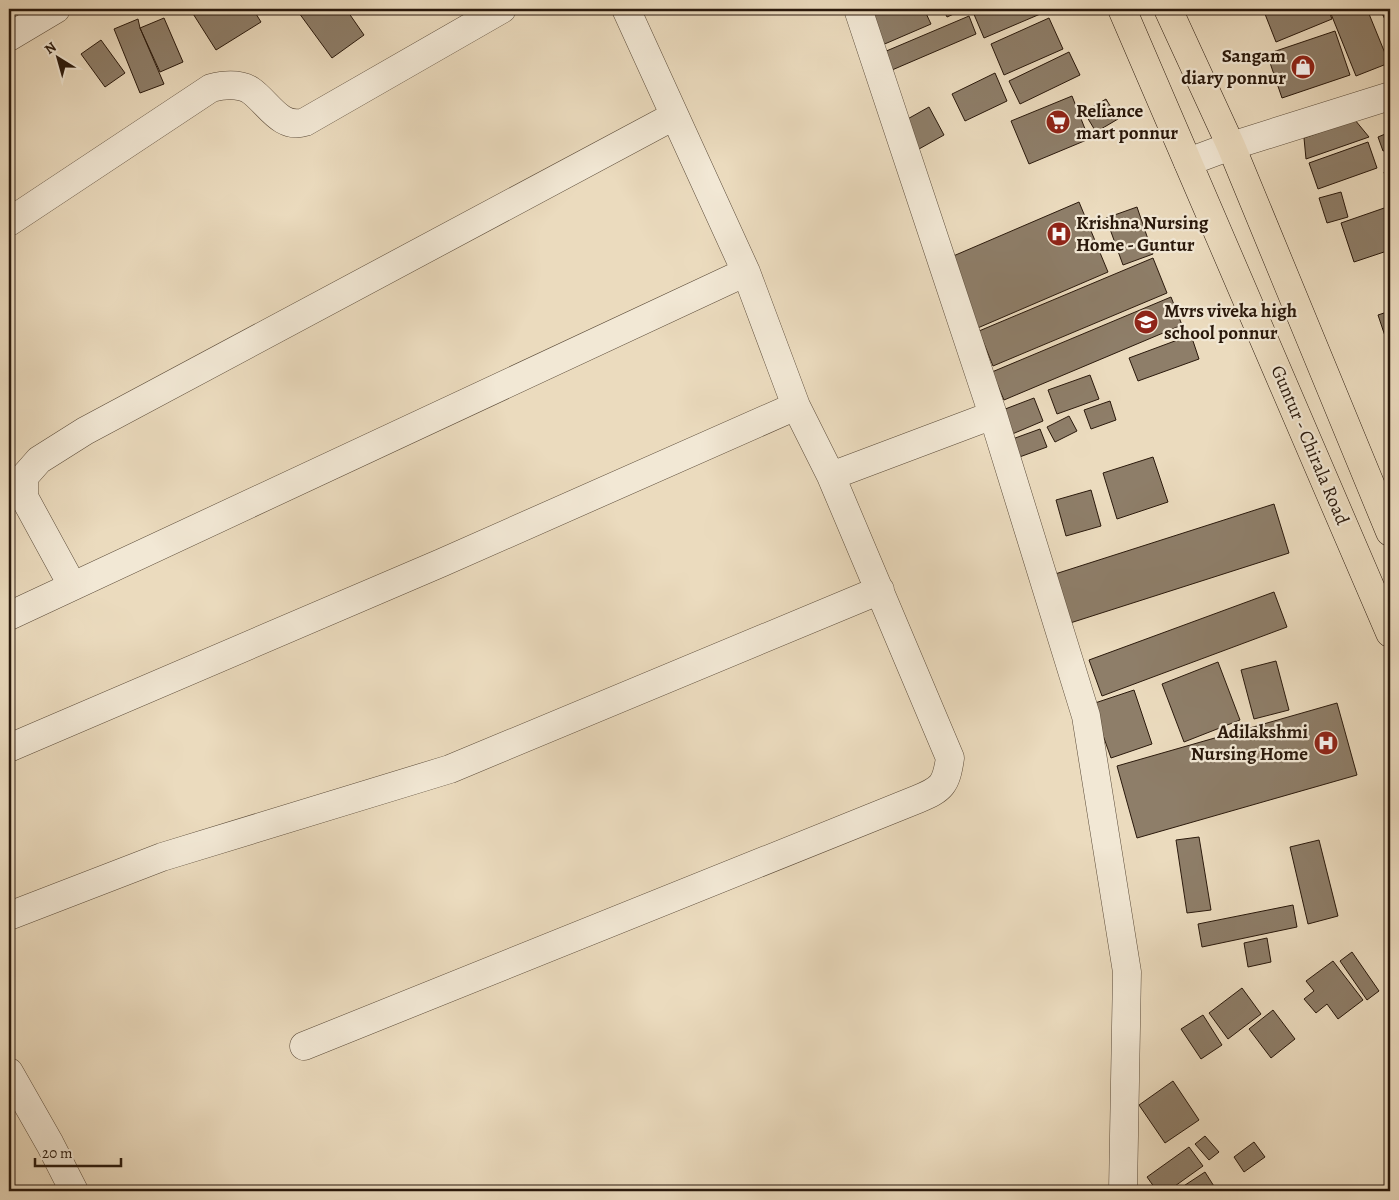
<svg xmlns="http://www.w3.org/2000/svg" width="1399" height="1200" font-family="Alegreya,serif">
  <rect width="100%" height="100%" fill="#ebdbbe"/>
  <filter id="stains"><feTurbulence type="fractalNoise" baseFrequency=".004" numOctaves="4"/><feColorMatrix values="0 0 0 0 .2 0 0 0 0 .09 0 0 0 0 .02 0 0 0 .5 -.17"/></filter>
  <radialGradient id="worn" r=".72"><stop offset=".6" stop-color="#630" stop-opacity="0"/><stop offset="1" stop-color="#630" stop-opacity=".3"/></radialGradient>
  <path fill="#8e7e69" stroke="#2a190c" d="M190,9H253L261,22L216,50Z
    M305,9H346L364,35L332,58L299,13Z
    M874,9H924L931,24L880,46L865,13Z
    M943,9H965L947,17Z
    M980,9H1052L984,38L973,12Z
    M1263,9H1328L1332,19L1276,42Z
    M1329,9H1367L1389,63L1356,76Z
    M1380,9H1390V30Z
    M969,16L976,34L892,70L884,52Z
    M164,18L183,62L160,72L140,28Z
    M1049,18L1063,49L1004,75L991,44Z
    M138,19L140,28L164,84L140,93L114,29Z
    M1335,31L1350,75L1282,98L1267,54Z
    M101,40L125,73L105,87L81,54Z
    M1069,52L1080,75L1020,104L1009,81Z
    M995,73L1007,101L965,121L952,94Z
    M1072,96L1089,139L1029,164L1011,121Z
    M1106,99L1118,119L1096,132L1084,112Z
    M929,107L944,135L919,149L904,121Z
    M1355,120L1369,137L1306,159L1304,138Z
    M1390,132V149L1383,151L1378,137Z
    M1368,142L1377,168L1318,189L1309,163Z
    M1390,170V194L1384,172Z
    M1341,192L1348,217L1327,223L1319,198Z
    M1079,202L1108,272L973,330L944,260Z
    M1390,206V250L1354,262L1341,223Z
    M1137,207L1153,254L1123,265L1106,218Z
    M1153,258L1167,293L993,366L979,331Z
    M1171,297L1182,325L1004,400L992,372Z
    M1390,311V351L1378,315Z
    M1191,335L1199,359L1138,381L1129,358Z
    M1090,375L1099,399L1057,414L1048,390Z
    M1034,398L1043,421L1010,435L1000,411Z
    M1110,401L1116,420L1091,429L1084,410Z
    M1069,416L1077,431L1055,442L1047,427Z
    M1040,429L1047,447L1014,459L1007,441Z
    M1153,457L1168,502L1117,519L1103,473Z
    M1091,490L1101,526L1066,536L1056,500Z
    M1274,504L1289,553L1067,624L1052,575Z
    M1274,592L1287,627L1102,696L1089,660Z
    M1276,661L1289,710L1254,719L1241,670Z
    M1218,662L1240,720L1184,742L1162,684Z
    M1134,690L1152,744L1111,758L1092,704Z
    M1337,703L1357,775L1137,838L1117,766Z
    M1199,837L1211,910L1187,913L1176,840Z
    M1319,840L1338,916L1308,924L1290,847Z
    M1293,905L1297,927L1202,947L1198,924Z
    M1267,938L1271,962L1248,967L1244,943Z
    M1352,952L1379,991L1367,1000L1340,961Z
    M1333,961L1363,1000L1338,1019L1327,1004L1316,1013L1304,999L1314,991L1306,981Z
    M1242,988L1261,1014L1228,1039L1209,1013Z
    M1273,1010L1295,1039L1271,1058L1249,1029Z
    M1203,1015L1222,1045L1201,1059L1181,1029Z
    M1173,1081L1199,1120L1165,1143L1139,1105Z
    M1205,1136L1219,1152L1209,1160L1195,1144Z
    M1254,1142L1265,1157L1244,1172L1234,1157Z
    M1189,1147L1203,1166L1168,1191H1157L1147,1177Z
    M1205,1172L1217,1191H1176Z"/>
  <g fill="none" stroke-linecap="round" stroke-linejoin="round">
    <defs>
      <path id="minor" d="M858,9L993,415L1086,716L1127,972L1123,1191
        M9,37L56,9
        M1188,162L1231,146L1390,96
        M9,222L211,88C223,85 238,83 250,90C268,102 280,130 305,122L502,9
        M831,476L993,415
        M72,585L24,497V477L39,460L85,431L674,116
        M9,616L746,272
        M9,748L441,563L796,406
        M9,916L162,857L450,769L880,590
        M304,1046L918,799C942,789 946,785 950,758L831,476L796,406L746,272L626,9
        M9,1072L50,1144L74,1191"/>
      <path id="primary" d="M1122,9L1390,633
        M1168,9L1231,146L1390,532"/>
    </defs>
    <use href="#minor" stroke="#5a4a38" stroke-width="29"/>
    <use href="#primary" stroke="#2a190c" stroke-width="29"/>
    <use href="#minor" stroke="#f2e8d5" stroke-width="28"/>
    <use href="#primary" stroke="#ebdbbe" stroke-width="28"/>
  </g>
  <defs>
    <symbol id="shop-disc" viewBox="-11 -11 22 22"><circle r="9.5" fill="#8f2418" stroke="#f2e8d5"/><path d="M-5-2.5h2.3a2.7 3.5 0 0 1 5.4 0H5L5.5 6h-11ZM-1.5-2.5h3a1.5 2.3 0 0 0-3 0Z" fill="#fff"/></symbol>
    <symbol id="supermarket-disc" viewBox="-11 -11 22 22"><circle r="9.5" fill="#8f2418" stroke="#f2e8d5"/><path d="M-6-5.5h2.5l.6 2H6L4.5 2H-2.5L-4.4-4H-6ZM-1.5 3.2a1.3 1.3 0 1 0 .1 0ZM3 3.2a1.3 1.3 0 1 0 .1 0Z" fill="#fff"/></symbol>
    <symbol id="hospital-disc" viewBox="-11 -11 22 22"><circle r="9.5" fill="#8f2418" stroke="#f2e8d5"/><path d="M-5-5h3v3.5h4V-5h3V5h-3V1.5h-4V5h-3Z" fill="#fff"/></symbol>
    <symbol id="school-disc" viewBox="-11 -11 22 22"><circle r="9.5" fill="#8f2418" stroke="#f2e8d5"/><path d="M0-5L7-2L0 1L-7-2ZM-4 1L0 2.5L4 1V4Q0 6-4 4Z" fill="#fff"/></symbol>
  </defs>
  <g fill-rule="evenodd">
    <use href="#shop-disc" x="1289" y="53" width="28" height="28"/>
    <use href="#supermarket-disc" x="1044" y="108" width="28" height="28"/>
    <use href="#hospital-disc" x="1045" y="220" width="28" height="28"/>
    <use href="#school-disc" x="1132" y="308" width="28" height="28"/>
    <use href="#hospital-disc" x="1312" y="729" width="28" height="28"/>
  </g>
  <g text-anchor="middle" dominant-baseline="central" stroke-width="4.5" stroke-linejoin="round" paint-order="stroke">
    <g font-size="19" font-weight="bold" fill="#2a190c" stroke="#f2e8d5" text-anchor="start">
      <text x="1286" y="56" text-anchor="end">Sangam<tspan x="1286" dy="22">diary ponnur</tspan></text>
      <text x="1076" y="111">Reliance<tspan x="1076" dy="22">mart ponnur</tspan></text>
      <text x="1076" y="223">Krishna Nursing<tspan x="1076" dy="22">Home - Guntur</tspan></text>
      <text x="1164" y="311">Mvrs viveka high<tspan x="1164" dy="22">school ponnur</tspan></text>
      <text x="1308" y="732" text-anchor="end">Adilakshmi<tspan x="1308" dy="22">Nursing Home</tspan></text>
    </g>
    <g font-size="19" fill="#2a190c" stroke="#f2e8d5">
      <text transform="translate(1310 445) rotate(67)">Guntur - Chirala Road</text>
    </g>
  </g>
  <rect width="1399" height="1200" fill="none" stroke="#ebdbbe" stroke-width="30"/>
  <rect x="10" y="10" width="1379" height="1180" fill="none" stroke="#2a190c" stroke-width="2.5"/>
  <rect x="15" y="15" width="1369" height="1170" fill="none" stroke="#2a190c"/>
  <g transform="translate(58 58) rotate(323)" stroke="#f2e8d5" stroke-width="4" paint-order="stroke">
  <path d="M0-4L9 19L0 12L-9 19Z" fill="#2a190c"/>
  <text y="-8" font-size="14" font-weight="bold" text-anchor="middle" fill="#2a190c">N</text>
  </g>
  <path d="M35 1158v8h86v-8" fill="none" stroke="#2a190c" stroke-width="2.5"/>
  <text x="42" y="1158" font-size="15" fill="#2a190c" stroke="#f2e8d5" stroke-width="4" paint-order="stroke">20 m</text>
  <rect width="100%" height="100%" filter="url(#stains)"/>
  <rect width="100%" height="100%" fill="url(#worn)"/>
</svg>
